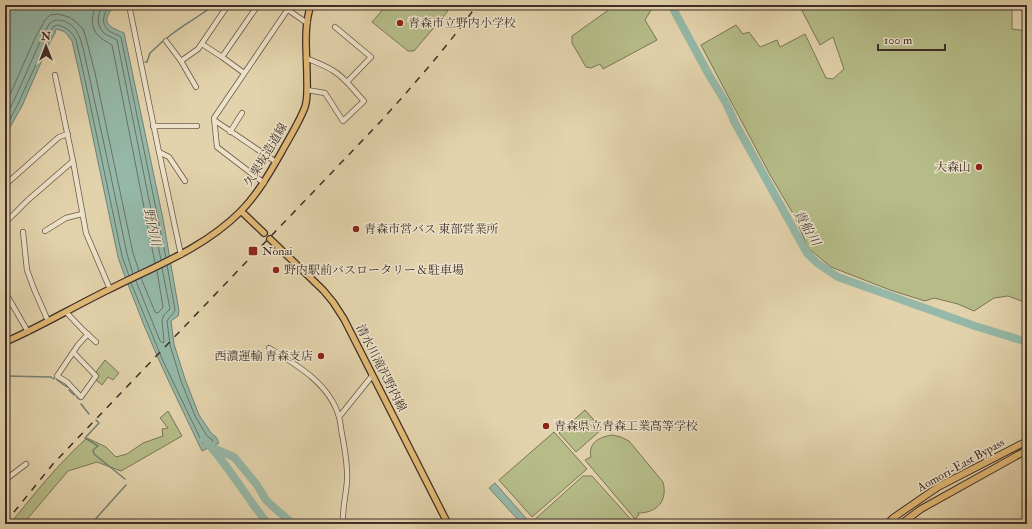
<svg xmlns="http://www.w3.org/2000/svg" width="1032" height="529" font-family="'IM FELL Double Pica','Noto Serif JP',serif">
  <rect width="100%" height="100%" fill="#e3d3ac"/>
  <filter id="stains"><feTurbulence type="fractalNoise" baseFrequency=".005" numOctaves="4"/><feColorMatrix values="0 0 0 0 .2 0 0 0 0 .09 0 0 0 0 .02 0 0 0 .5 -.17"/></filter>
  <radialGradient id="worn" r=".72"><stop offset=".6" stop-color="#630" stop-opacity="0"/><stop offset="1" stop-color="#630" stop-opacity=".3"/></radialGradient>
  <path fill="#b5bc88" stroke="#7a7558" d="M387,5H441L448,11L414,51H408L372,22Z
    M605,5H654L645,20L657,40L603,69L600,64L591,68L586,67L572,43V36L607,11Z
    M799,5H1012V29L1027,31V303L1008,296L994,298L974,311L958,304L934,298L925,301L890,290L831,267L808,248L795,217L769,173L701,45L736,25L743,34L749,32L760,47L777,40L780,47L805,34L826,78L833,79L844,69L833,37L820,45Z
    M105,360L119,373L113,380L108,377L102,385L96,380L99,376L96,372Z
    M585,410L602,429L576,452L559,433Z
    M168,411L182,436L121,471L97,462L68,471L23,524H10C35,493 58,464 87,438L106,447L116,457L127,454L143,443L163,436L162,429L168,428L160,418Z
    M554,432L587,469L532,517L499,480Z
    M612,435L621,437L629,441L663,482C668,501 657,513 638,513L639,515L635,519L585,460L591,457C588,443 599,437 612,435Z
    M583,476H592L635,524H536L533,521Z"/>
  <path fill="#95b8a8" stroke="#728175" d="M5,5H116C111,10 103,18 109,25C113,29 120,31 124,33L163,219L179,311L178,316L171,321L174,344L185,379L199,415L211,433L216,437L219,443L202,451C182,409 161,367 143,323C135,301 125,279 118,257L80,76L72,41L66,33L63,31L56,29L55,33L49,44L22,106L5,136Z
    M495,483L531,524H522L489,488Z"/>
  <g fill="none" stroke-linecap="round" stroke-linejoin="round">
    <path stroke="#6a7368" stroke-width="1" d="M96,5C91,16 90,30 101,38C104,41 108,42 112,45L155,263
      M104,5C97,12 96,24 103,32C106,36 113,37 117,40L161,260
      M110,5C105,11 100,21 107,29C110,33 117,34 121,37L166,258
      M5,106L35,38L45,20L50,15L58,14L69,17L76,22L83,29L86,38L95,73L133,253L139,271
      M5,119C21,88 33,54 49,24C58,15 72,23 77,32C81,38 82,46 84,52C87,66 90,80 93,94C105,147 116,201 127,254L133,274
      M5,129L18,104L53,27L57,25C66,27 72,31 76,40L84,75L122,256L129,276
      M141,278L155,312L158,313L163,307L157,271
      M136,281L160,341L163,343L164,341L162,320L164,315L170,309L162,268
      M131,283L163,361L203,444L206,445L212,442L213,440L207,436L195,416L181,381L170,345L167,321C169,316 174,315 175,310L167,265"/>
    <path stroke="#728175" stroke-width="1.5" d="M167,38C182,25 199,17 214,5
      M145,62H147L150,53L163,41
      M5,376L51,377L54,379
      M57,380L67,387
      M69,390L74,395
      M77,397L79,399
      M81,404L89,414
      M96,420L99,423L85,438L98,446L93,450L94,454L125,479
      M91,524L126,485"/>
    <path stroke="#95b8a8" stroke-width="8" d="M671,5L709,75L726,103L735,123L807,253L817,263L838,277L975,326L1027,342
      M204,439C228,465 246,497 268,524
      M213,448L234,457L257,485L266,500L271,505L293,524"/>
    <defs>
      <path id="minor" d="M129,5L159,152L181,255
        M281,5L304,21L308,22
        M335,27L371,57L347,82
        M166,41L181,61L196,87
        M202,44L222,57L244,73
        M222,57L258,5
        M306,58C315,62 324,65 332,70C345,77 354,91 364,101L343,121L325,93L307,90
        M181,61L198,49L228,5
        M55,75L73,161L86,233L110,289
        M214,120L276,162
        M153,126H197
        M230,132L242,113
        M159,152L169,157L185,181
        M264,183L217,147L214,118L288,9
        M5,185L59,137L68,134
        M5,223L28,200L73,161
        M45,231L66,218L82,214
        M23,232L27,270L34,289L48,321
        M5,295L8,297L28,332
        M5,307L12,304
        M66,312L83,330L96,342
        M269,348C297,365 330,384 339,417C341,424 341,432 343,439C345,452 348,467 347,481C346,496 342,509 343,524
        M74,353L96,376L81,397L67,382L57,376L78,345L88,334
        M339,417L372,376
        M5,480L26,464"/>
      <path id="major" d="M241,211L264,233
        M270,239L323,290L333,302L344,319L448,524
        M5,342C40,327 73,307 108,290C153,267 203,249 240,212C257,195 269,174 281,153C289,138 299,123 305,107C308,98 307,87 307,77C307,54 303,27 311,5"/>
      <path id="highway" d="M887,524L893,518L938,487L1027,441
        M901,524L921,509L1027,450"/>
    </defs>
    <use href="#minor" stroke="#675749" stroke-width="6"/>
    <use href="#major" stroke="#3e2e28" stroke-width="8"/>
    <use href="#highway" stroke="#3e2e28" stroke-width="8"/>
    <use href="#minor" stroke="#ede2c9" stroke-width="4.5"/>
    <use href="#major" stroke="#e2ba76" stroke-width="5.5"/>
    <use href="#highway" stroke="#e2ba76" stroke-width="6"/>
    <path stroke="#3e2e28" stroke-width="1.5" stroke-dasharray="7 7" stroke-linecap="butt" d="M5,523L53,464L382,120C415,83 448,46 477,5"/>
  </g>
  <g fill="#8f2418" stroke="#ede2c9" stroke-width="1.5">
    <circle cx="400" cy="23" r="4"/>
    <circle cx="979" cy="167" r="4"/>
    <circle cx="356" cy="229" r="4"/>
    <rect x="248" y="246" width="10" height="10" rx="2"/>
    <circle cx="276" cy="270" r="4"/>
    <circle cx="321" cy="356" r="4"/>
    <circle cx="546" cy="426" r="4"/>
  </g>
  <g text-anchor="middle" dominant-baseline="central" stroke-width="3" stroke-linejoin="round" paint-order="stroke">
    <g font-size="12" fill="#3e2e28" stroke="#ede2c9" text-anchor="start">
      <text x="408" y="23">青森市立野内小学校</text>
      <text x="971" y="167" text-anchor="end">大森山</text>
      <text x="364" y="229">青森市営バス 東部営業所</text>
      <text x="262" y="251">Nonai</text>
      <text x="284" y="270">野内駅前バスロータリー＆駐車場</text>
      <text x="313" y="356" text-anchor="end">西濃運輸 青森支店</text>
      <text x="554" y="426">青森県立青森工業高等学校</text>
    </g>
    <g font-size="12" fill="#3e2e28" stroke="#ede2c9">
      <text transform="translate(266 155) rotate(-59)">久栗坂造道線</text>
      <text transform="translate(381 368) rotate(63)">清水川滝沢野内線</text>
      <text transform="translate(961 465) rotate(-29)">Aomori-East Bypass</text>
    </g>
    <g font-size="13" font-style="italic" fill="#4f4a42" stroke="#ede2c9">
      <text transform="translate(152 227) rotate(77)">野内川</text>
      <text transform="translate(807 228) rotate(60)">貴船川</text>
    </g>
  </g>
  <rect width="1032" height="529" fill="none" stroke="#e3d3ac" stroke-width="20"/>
  <rect x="6" y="6" width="1020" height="517" fill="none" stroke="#3e2e28" stroke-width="2"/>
  <rect x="10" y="10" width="1012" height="509" fill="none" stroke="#3e2e28"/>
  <g transform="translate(46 46)" stroke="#ede2c9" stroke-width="3" paint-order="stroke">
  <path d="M0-3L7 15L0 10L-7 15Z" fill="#3e2e28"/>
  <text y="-6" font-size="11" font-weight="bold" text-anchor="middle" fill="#3e2e28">N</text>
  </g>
  <path d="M878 44v6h67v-6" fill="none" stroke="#3e2e28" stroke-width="2"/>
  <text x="884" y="44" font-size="12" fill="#3e2e28" stroke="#ede2c9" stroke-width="3" paint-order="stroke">100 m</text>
  <rect width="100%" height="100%" filter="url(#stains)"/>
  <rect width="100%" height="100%" fill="url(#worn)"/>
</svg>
